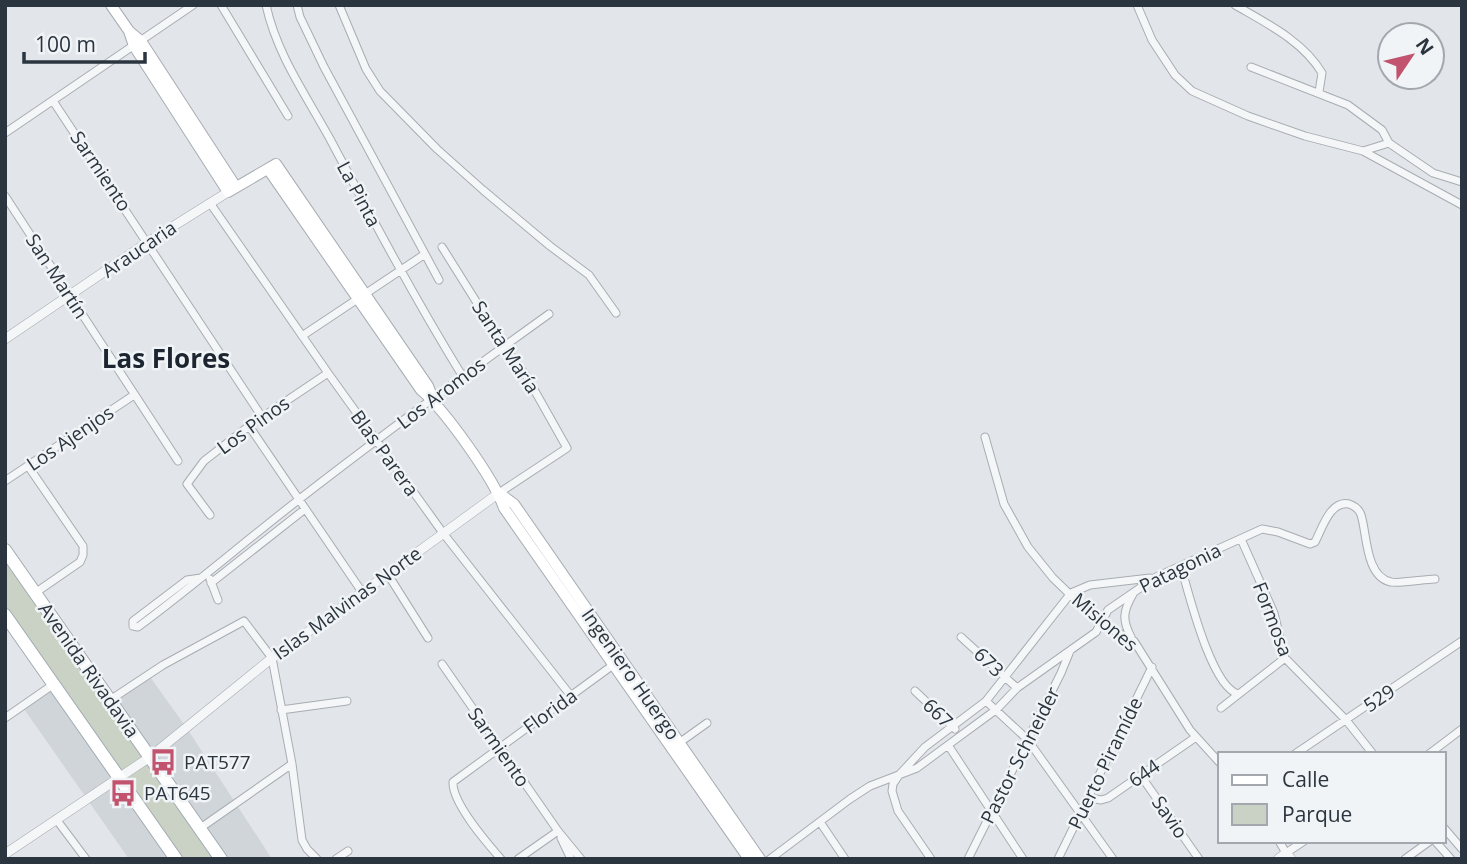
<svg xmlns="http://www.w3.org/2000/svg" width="1467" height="864" font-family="'Open Sans',sans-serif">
  <rect width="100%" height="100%" fill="#e2e5e9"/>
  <path fill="#d0d5da" d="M148,674L186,727L272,859H129L22,706L54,684L110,700Z"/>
  <path fill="#c9d2c4" d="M5,550L221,859H176L5,615Z"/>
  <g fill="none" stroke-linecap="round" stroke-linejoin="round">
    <defs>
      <path id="minor" d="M221,5L288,116
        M266,5C277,55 306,95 330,139C373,220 415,299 463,377
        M297,5L300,17L324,67L439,280
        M339,5L366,69L380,91L437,149L483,190L550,246L589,275L616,313
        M1137,5L1152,40L1175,75L1192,91L1248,116L1305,136L1363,151L1389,143L1433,173L1462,182
        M1235,5C1266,23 1303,41 1322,73L1319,92
        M1251,67L1348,105L1382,130L1389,143
        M53,101L262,417
        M5,133L193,5
        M1363,151L1462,205
        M5,196L178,461
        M210,203L328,373L443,533L571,696
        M442,247L504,346L527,377L567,448L499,493
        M302,336L425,254
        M249,426L362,592
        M985,437L1004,504L1028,547L1053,578L1085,609L1102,624L1134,641L1190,730L1220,763
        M28,466L83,546V555L80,562L35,593
        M5,481L134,395
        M210,515L187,484L204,461L249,426L328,373
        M1241,539L1274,613L1285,658L1346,720L1373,754
        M1181,567C1189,594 1211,686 1238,694
        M387,573L428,638
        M210,579L218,600
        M211,583L305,509
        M133,626L138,627C192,587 243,543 297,501C379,437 464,375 549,314
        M133,626V621L187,580L201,578
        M961,637L1017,688
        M1131,637C1122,620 1123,611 1133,594
        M442,664L558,831L581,859
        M915,691L955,729
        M110,700L163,665L244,621L272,658L292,764L302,840L307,849L317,859
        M986,701L1027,739L1113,859
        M1221,708L1285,658
        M281,710L347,701
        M5,718L54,684
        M679,743L707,723
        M948,745L1023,859
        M1295,754L1462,641
        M1429,754L1462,729
        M1141,776L1199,859
        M1090,798L1101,800L1108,798L1196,737
        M56,819L86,859
        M820,822L845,859
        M1444,828L1462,849
        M199,829L292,764
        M561,838L571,859
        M1279,841L1286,853L1304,841
        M1435,841L1451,859
        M336,859L348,851
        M501,859C487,843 452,803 453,782L613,665
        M518,859L558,831
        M770,859L850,799L870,786L917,768L948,745L997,709L1017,688L1096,632L1108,610L1156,577L1262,529L1278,532L1310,544L1315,542C1322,529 1330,500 1349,504C1355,506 1359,509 1361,515C1367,532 1365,577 1391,582C1399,584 1425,579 1435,579
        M931,859L898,811L892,791L893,784L899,775L925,747L986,701L1071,593L1090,585L1150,578
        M968,859L1061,673L1070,651
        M1058,859L1152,667
        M1405,859L1430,841"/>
      <path id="tertiary" d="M5,339L148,242L228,192
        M5,854L150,757L272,658L499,493
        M1278,859L1286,853L1291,859"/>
      <path id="secondary" d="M111,5L129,31L141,41L236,187
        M129,31L134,46L228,192L276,164L428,386L433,399
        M268,169L421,390C445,410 494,479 504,508L749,859
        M499,493L514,504L760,859"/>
      <path id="primary" d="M5,550L221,859
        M5,615L176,859"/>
    </defs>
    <use href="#minor" stroke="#a7adb3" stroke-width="9"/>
    <use href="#tertiary" stroke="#a7adb3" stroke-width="10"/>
    <use href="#secondary" stroke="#a7adb3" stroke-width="12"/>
    <use href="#primary" stroke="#a2abb3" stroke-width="14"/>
    <use href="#minor" stroke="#f4f6f7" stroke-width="7"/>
    <use href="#tertiary" stroke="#f4f6f7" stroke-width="9"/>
    <use href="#secondary" stroke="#fff" stroke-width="10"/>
    <use href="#primary" stroke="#fff" stroke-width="12"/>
  </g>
  <defs>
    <symbol id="bus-bare" viewBox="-9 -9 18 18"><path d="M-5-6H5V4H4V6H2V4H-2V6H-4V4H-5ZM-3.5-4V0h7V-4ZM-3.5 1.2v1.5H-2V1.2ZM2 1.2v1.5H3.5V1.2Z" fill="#c2536f" stroke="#f1f4f6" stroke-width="2.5" paint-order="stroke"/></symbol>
  </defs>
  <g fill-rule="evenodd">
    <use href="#bus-bare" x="144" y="743" width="38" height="38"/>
    <use href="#bus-bare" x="104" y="774" width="38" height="38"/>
  </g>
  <g text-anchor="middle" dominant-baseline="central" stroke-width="5" stroke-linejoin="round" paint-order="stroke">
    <g font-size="19" fill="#2b353f" stroke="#f1f4f6">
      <text transform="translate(101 171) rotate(56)">Sarmiento</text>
      <text transform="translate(359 194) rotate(62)">La Pinta</text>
      <text transform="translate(139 249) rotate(-34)">Araucaria</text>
      <text transform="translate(57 276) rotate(57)">San Martín</text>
      <text transform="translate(506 347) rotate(57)">Santa María</text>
      <text transform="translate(441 393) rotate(-37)">Los Aromos</text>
      <text transform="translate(253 425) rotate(-36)">Los Pinos</text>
      <text transform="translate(70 438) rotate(-34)">Los Ajenjos</text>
      <text transform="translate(385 453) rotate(54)">Blas Parera</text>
      <text transform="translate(1180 568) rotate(-26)">Patagonia</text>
      <text transform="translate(347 603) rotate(-36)">Islas Malvinas Norte</text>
      <text transform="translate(1273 619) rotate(69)">Formosa</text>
      <text transform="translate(1105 622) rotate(40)">Misiones</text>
      <text transform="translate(989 662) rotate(44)">673</text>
      <text transform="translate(89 670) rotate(55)">Avenida Rivadavia</text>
      <text transform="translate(631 674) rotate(55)">Ingeniero Huergo</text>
      <text transform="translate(1379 698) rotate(-34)">529</text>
      <text transform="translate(550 711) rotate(-36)">Florida</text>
      <text transform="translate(938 713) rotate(44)">667</text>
      <text transform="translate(499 747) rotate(55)">Sarmiento</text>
      <text transform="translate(1020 755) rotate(-63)">Pastor Schneider</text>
      <text transform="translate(1105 763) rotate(-64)">Puerto Piramíde</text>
      <text transform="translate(1144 773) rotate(-35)">644</text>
      <text transform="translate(1170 817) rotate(55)">Savio</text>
    </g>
    <g font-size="19" fill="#2b353f" stroke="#f1f4f6" text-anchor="start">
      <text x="184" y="762">PAT577</text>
      <text x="144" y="793">PAT645</text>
    </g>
    <g font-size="26" font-weight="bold" fill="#1d2630" stroke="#f1f4f6">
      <text x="166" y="358">Las Flores</text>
    </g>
  </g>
  <rect width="1467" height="864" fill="none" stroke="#2b353f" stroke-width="14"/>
  <rect x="1218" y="752" width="228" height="91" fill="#f1f4f6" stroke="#a2a8ad" stroke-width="2"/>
  <rect x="1232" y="775" width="35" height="10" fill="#ffffff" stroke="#a2a8ad" stroke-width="2"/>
  <text x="1282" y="787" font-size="21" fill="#2b353f">Calle</text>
  <rect x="1232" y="804" width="35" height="21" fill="#c9d2c4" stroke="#a2a8ad" stroke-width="2"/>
  <text x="1282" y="822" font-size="21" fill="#2b353f">Parque</text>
  <g transform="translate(1411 56) rotate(55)"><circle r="33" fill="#f1f4f6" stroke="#a2a8ad" stroke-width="2"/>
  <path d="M0-5L12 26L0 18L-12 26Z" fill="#c2536f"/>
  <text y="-10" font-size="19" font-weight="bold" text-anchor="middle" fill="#2b353f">N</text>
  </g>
  <path d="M24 52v10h121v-10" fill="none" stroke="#2b353f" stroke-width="3.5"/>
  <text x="35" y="52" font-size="21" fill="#2b353f" stroke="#f1f4f6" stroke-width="5" paint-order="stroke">100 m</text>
</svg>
